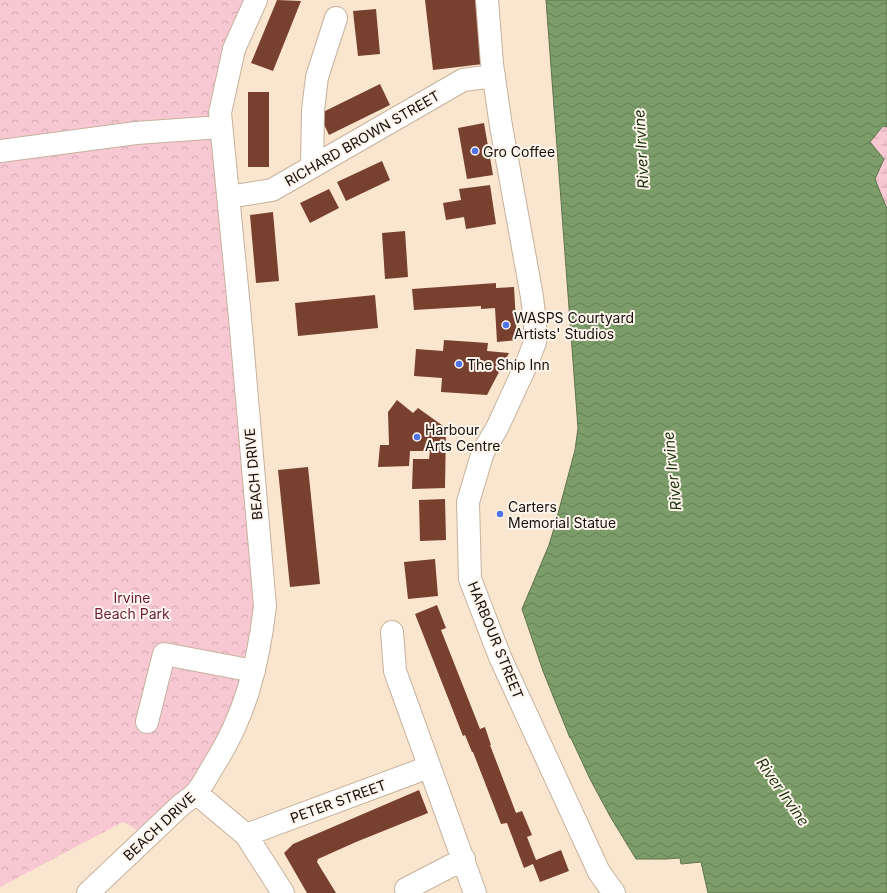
<svg xmlns="http://www.w3.org/2000/svg" width="887" height="893" font-family="Inter,sans-serif">
  <defs>
    <pattern id="wetland-marsh" width="20" height="14" patternUnits="userSpaceOnUse"><rect width="20" height="14" fill="#f8c8d2"/><path d="M1 5h8M5 5V1M11 12h8M15 12V8" fill="none" stroke="#d4abb3"/></pattern>
    <pattern id="park-crowns" width="20" height="18" patternUnits="userSpaceOnUse"><rect width="20" height="18" fill="#f8c8d2"/><path d="M2 6a3 3 0 1 1 6 0M12 15a3 3 0 1 1 6 0" fill="none" stroke="#d4abb3"/></pattern>
    <pattern id="water-waves" width="16" height="10" patternUnits="userSpaceOnUse"><rect width="16" height="10" fill="#7c9d6a"/><path d="M0 5q4-4 8 0t8 0" fill="none" stroke="#657f55"/></pattern>
  </defs>
  <rect width="100%" height="100%" fill="#fae5cf"/>
  <path fill="url(#wetland-marsh)" d="M883,126L887,127V209L875,179L870,142Z"/>
  <path fill="url(#park-crowns)" d="M0,0H250L223,100L261,641L207,776L149,836L123,822L0,887Z"/>
  <path fill="url(#water-waves)" stroke="#5e734d" d="M546,0H887V127L883,126L870,142L884,159L875,179L887,209V893H708L701,862L681,864L680,858L666,859H636L611,818L590,779L571,738H570L543,671L522,609L549,545L555,525L575,450L578,428Z"/>
  <path fill="#77402f" d="M277,0L301,1L273,71L251,63Z
    M425,0H476L483,64L433,70Z
    M376,9L380,54L358,56L353,11Z
    M380,84L390,105L329,135L319,114Z
    M248,92H269V167H248Z
    M484,123L493,175L467,179L458,128Z
    M382,161L390,180L346,201L337,182Z
    M490,185L496,224L466,229L464,217L446,220L443,203L461,200L459,189Z
    M329,189L339,208L310,223L300,203Z
    M273,212L279,281L256,283L250,215Z
    M405,231L408,277L385,279L382,233Z
    M496,283V288L514,287L517,340L497,342L495,308L481,309V306L414,310L412,289Z
    M375,295L378,328L298,336L295,303Z
    M444,340L488,343L487,351L509,353L487,395L441,392L442,378L414,376L416,349L443,351Z
    M397,400L413,413L418,408L446,428L445,488L412,489L413,459H429L430,451H410L409,466L378,467L380,445H389L388,412Z
    M308,467L320,584L290,587L278,470Z
    M445,499L446,540L420,541L419,500Z
    M435,559L438,596L408,599L404,562Z
    M437,605L446,628L441,630L480,729L485,727L491,745H490L516,813L522,811L532,835L527,837L536,860L561,850L569,871L540,882L533,864L524,868L507,823L501,824L473,752H472L465,735L463,736L415,614Z
    M419,790L428,813L356,842L318,859L317,862L336,893H307L284,853L293,844Z"/>
  <g fill="none" stroke-linecap="round" stroke-linejoin="round">
    <defs>
      <path id="minor" d="M487,0L492,64L501,126L532,297L535,322V342L527,363L497,428L483,452L468,502L470,579L500,657L599,872L614,893
        M0,151L136,133L221,127
        M312,167L313,110L317,77L336,18
        M228,197L272,190L463,80L494,76
        M392,632L395,671L475,893
        M147,722L164,654L254,671
        M196,793L246,835L283,893
        M246,835L429,767
        M406,889L464,859
        M88,893L181,805C186,801 191,798 195,794C202,787 207,776 212,768C245,717 258,666 265,606L240,318L220,113L234,49L256,0"/>
    </defs>
    <use href="#minor" stroke="#c6b29c" stroke-width="24"/>
    <use href="#minor" stroke="#fff" stroke-width="22"/>
  </g>
  <g fill="#4f73e7" stroke="#fdf5ec" stroke-width="1.5">
    <circle cx="475" cy="151" r="4"/>
    <circle cx="506" cy="325" r="4"/>
    <circle cx="459" cy="364" r="4"/>
    <circle cx="417" cy="437" r="4"/>
    <circle cx="500" cy="514" r="4"/>
  </g>
  <g text-anchor="middle" dominant-baseline="central" stroke-width="4" stroke-linejoin="round" paint-order="stroke">
    <g font-size="14" fill="#171008" stroke="#fdf5ec">
      <text transform="translate(362 138) rotate(-30)">RICHARD BROWN STREET</text>
      <text transform="translate(253 474) rotate(-95)">BEACH DRIVE</text>
      <text transform="translate(496 640) rotate(68)">HARBOUR STREET</text>
      <text transform="translate(338 801) rotate(-20)">PETER STREET</text>
      <text transform="translate(159 826) rotate(-43)">BEACH DRIVE</text>
    </g>
    <g font-size="14" fill="#171008" stroke="#fdf5ec" text-anchor="start">
      <text x="483" y="151">Gro Coffee</text>
      <text x="514" y="317">WASPS Courtyard<tspan x="514" dy="16">Artists' Studios</tspan></text>
      <text x="467" y="364">The Ship Inn</text>
      <text x="425" y="429">Harbour<tspan x="425" dy="16">Arts Centre</tspan></text>
      <text x="508" y="506">Carters<tspan x="508" dy="16">Memorial Statue</tspan></text>
    </g>
    <g font-size="14" fill="#6b1d36" stroke="#fdf5ec">
      <text x="132" y="597">Irvine<tspan x="132" dy="16">Beach Park</tspan></text>
    </g>
    <g font-size="15" font-style="italic" fill="#1b320c" stroke="#fdf5ec">
      <text transform="translate(641 149) rotate(-93)">River Irvine</text>
      <text transform="translate(672 471) rotate(-96)">River Irvine</text>
      <text transform="translate(783 792) rotate(55)">River Irvine</text>
    </g>
  </g>
</svg>
